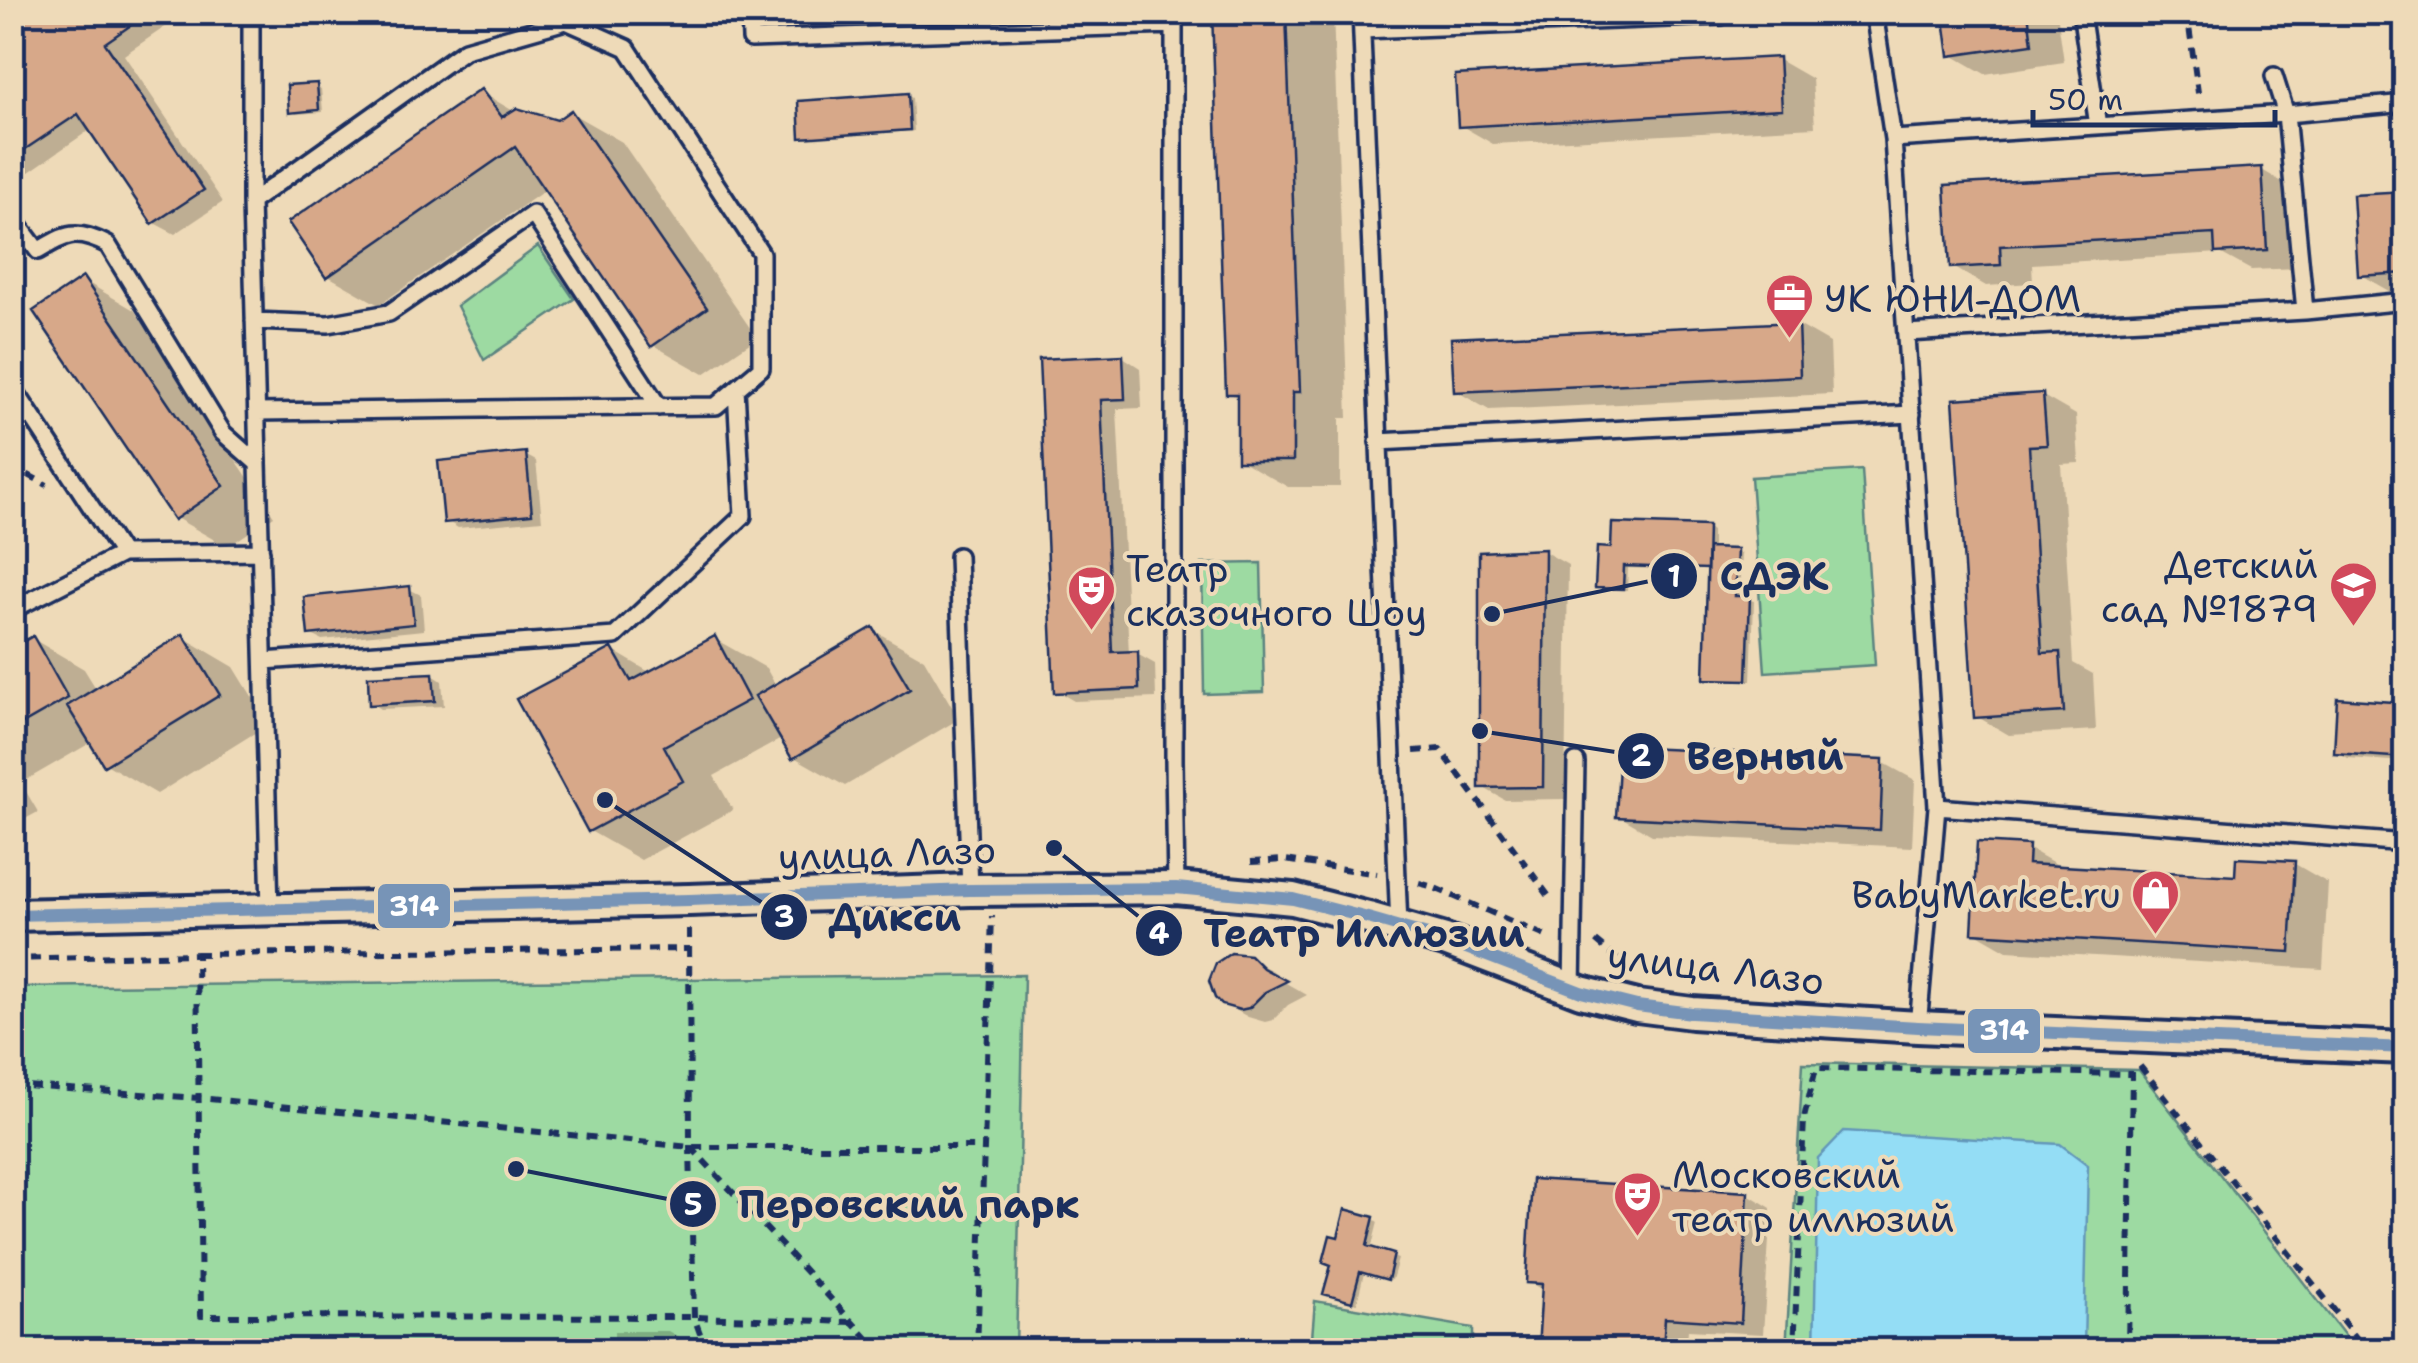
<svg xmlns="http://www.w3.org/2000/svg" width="2418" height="1363" font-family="'Shantell Sans',sans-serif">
  <rect width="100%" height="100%" fill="#eedab8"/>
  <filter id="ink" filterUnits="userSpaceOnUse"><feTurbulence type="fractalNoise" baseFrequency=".01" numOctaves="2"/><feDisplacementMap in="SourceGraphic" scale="20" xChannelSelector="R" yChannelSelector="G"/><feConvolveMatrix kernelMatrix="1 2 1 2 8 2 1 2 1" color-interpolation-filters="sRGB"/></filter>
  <g filter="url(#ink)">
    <path fill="#9ddaa2" stroke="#5c8480" stroke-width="2.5" d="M538,246L574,299L484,360L457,306Z
      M1862,470L1875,665L1765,672L1751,477Z
      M1261,563L1264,692L1204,694L1202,564Z
      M1024,975L1016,1350H13V987Z
      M1803,1063L2139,1070L2356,1350H1786Z
      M1315,1301L1473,1328V1350H1311Z"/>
    <path fill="#94ddf5" stroke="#6497b9" stroke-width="2.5" d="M1844,1131L2060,1144L2088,1165L2084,1350H1814L1818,1158Z"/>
    <path fill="#0003" d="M12,12H187L124,55L223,202L175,234L154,223L91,129L29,172L12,162Z
      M794,12H1060L814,24Z
      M1215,12H1333L1348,418H1340V487H1288L1240,460V399L1229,393Z
      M1945,12H2057L2064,62L1985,74L1952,55Z
      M1779,60L1812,79L1815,127L1493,144L1460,125Z
      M316,86L321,89L323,112L296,114L292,111Z
      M481,92L515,112L557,122L571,113L622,142L757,338L704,374L653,345L547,189L379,305L328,276Z
      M907,95L912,98L914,131L807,139L803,136Z
      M2262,170L2294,189L2299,268L2251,270L2220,253L2032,264L2033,283L1986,286L1953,267L1948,188Z
      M2406,194V293L2394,294L2361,275Z
      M83,280L134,310L274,516L227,547L176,518Z
      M1797,324L1830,343L1832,394L1489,410L1456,391Z
      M1123,357L1140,368L1142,408L1117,409L1129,654H1137L1155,664L1156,698L1074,701L1057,691L1041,361Z
      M2043,396L2076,415L2079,463L2061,464L2073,663L2093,674L2096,730L2009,735L1976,716L1956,401Z
      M525,455L536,461L542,520L458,528L447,521Z
      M1708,528L1712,531V550L1736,551L1741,554L1739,598L1754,601L1751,681L1711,680L1706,677L1710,570L1628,568L1627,590H1602L1598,587L1613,550Z
      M1545,552L1568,565L1565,799L1505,800L1482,787Z
      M409,589L421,595L424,630L322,640L310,634Z
      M873,630L924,659L959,719L845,786L794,757L783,738L714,776L733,810L641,860L590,831L612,650L651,673L715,639L766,668L776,686Z
      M183,637L234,667L269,724L157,794L106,764L92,742L21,783L38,812L12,826V651L33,639L84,669L97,690Z
      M433,675L442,681L444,706L381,709L372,703Z
      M2406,705V762L2348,758L2336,751Z
      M1882,762L1915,780L1912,847L1652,835L1619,816Z
      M2028,848L2061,867L2237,879L2295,864L2328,883L2323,969L2007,951L1974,932Z
      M1249,958L1274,972L1284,982L1307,995L1288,1005L1273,1020L1265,1022L1248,1017L1223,1003Z
      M1748,1194L1771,1208L1763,1334L1688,1330L1686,1350H1541L1544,1291L1529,1282Z
      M1373,1219L1378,1222L1371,1250L1398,1259L1392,1280L1364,1273L1357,1303L1330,1296L1339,1240Z
      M614,1331H668L691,1344V1350H614Z"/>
    <path fill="#d7a889" stroke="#1b2f5e" stroke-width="2.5" d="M12,12H150L105,43L204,190L152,224L78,114L12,158Z
      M1212,12H1286L1300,392H1293V461H1237V394H1226Z
      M1943,12H2028L2032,44L1949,56Z
      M1779,57L1782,109L1458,127L1455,75Z
      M317,83L319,110L289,113L287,85Z
      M481,89L502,117L517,108L557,120L571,110L707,308L651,347L515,147L326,278L288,222Z
      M908,93L910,130L800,138L798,101Z
      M2262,167L2267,250L2215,253L2214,234L2000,246L2001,265L1950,268L1945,185Z
      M2406,192V273L2358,276L2353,195Z
      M83,277L224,486L174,520L33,311Z
      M1798,322L1800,376L1454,392L1451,338Z
      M1123,355L1125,399L1101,400L1112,652L1138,651L1139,689L1054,693L1039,359Z
      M2043,393L2047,445L2029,446L2042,653L2060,652L2064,712L1974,718L1953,399Z
      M526,452L532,514L444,523L438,461Z
      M1612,523L1708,526L1707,569L1624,566L1623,589L1595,588L1597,547L1611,548Z
      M1708,548L1737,549L1735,596H1750L1747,680L1704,679Z
      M1545,549L1543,787L1479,788V552Z
      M410,586L414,624L308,635L304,597Z
      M873,627L910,689L792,759L755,696Z
      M183,634L220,695L104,766L67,706Z
      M33,636L68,698L12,730V648Z
      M715,636L749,700L664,746L683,781L588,832L516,699L612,648L631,681Z
      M433,673L435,701L369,705L368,676Z
      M2337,698L2406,703V758L2334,753Z
      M1620,747L1883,759L1880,830L1616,817Z
      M1977,842L2029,845L2028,864L2235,876L2236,858L2295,861L2290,952L1972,933Z
      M1231,953L1250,955L1263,968L1287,981L1265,992L1249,1008L1240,1010L1222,1005L1215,998L1209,981L1216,963Z
      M1532,1179L1748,1192L1741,1323L1665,1318L1663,1350H1538L1542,1284L1526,1283Z
      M1345,1209L1374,1217L1367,1246L1394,1254L1388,1280L1360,1272L1352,1302L1323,1294L1331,1265L1323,1262L1330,1235L1338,1237Z"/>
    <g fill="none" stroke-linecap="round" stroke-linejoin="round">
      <defs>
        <path id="lane" d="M251,12V202L270,909
          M750,12L751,39L1174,25
          M1174,12V761L1176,888
          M1361,12L1399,926
          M1874,12L1893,139L1937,807L1918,1027
          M2081,12L2098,126
          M1362,30L1721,16
          M2274,76L2286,114L2305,311
          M1893,139L2286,114L2406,103
          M251,202L465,50L566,21L561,14
          M12,216L38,251C67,233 76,229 108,245L223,433L258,464
          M254,321L328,324L389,313L533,214L659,407
          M1906,333L2305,311L2406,301
          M12,386L122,554
          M257,412L716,406L761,368V253L627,48L566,21L596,12
          M1378,442L1912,414
          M958,556L970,890
          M12,610L122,554L261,552
          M264,661L615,636L743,516L736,389
          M1937,807L2406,843
          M1572,988L1576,762"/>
        <path id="street" d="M12,915L689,900L970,890L1176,888L1293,899L1368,918L1445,940L1581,992L1637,1006L1692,1013L1918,1027L2406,1048"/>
      </defs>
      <use href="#lane" stroke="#1b2f5e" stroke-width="22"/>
      <use href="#street" stroke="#1b2f5e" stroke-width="38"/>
      <path stroke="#1b2f5e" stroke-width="6" stroke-dasharray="10 8" stroke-linecap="butt" d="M2187,12L2199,100
        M12,466L47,485
        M1414,751L1440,749L1551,899
        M1251,862L1285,860L1377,874
        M1419,883L1430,886L1550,938
        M689,929L690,1147L694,1317L706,1350
        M1596,941L1633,972
        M197,954L690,949
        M12,959L197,954L201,1316L694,1317L853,1322
        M2140,1066L2366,1350
        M12,1085L199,1098L690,1147H984
        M691,1147L867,1338L881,1350
        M977,1350L992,916
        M1794,1350L1804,1118L1816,1068L2132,1074
        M2128,1350L2132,1072"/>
      <use href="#lane" stroke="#eedab8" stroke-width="15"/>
      <use href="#street" stroke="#eedab8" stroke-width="30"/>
      <defs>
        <path id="bus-1" d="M12,915L689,900L970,890L1176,888L1293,899L1368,918L1445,940L1581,992L1637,1006L1692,1013L1918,1027L2406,1048"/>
      </defs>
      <use href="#bus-1" stroke="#eedab8" stroke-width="20"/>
      <use href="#bus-1" stroke="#7794b7" stroke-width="12"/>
    </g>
  </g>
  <defs>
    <symbol id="office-pin" viewBox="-11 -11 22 30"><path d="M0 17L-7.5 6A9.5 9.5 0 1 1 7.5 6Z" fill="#d1495b" stroke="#eedab8"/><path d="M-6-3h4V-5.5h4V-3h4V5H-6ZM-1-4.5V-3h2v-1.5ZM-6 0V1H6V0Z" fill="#fff"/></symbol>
    <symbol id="school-pin" viewBox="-11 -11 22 30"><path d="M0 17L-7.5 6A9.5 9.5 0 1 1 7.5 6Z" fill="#d1495b" stroke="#eedab8"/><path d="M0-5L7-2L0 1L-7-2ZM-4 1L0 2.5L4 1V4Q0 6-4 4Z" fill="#fff"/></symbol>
    <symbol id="theatre-pin" viewBox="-11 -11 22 30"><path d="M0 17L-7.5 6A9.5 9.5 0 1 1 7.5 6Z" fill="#d1495b" stroke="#eedab8"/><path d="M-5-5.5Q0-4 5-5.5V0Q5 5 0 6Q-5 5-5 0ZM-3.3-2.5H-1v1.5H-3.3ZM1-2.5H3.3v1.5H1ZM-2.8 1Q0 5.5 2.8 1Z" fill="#fff"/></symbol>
    <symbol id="shop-pin" viewBox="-11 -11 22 30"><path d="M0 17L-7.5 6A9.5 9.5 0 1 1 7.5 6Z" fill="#d1495b" stroke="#eedab8"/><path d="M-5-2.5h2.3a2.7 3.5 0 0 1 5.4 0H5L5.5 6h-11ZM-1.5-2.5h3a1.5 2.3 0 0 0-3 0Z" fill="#fff"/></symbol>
  </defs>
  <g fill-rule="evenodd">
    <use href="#office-pin" x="1762" y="270" width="55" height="75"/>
    <use href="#school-pin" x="2326" y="558" width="55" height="75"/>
    <use href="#theatre-pin" x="1064" y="562" width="55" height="75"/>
    <use href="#shop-pin" x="2128" y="866" width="55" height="75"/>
    <use href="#theatre-pin" x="1610" y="1168" width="55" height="75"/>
  </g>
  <g text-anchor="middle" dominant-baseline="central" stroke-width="8" stroke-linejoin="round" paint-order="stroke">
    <g font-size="38" fill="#1b2f5e" stroke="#eedab8" text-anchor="start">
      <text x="1824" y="298">УК ЮНИ-ДОМ</text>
      <text x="2318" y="564" text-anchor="end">Детский<tspan x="2318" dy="44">сад №1879</tspan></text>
      <text x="1126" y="568">Театр<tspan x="1126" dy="44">сказочного Шоу</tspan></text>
      <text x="2121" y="894" text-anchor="end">BabyMarket.ru</text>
      <text x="1672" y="1174">Московский<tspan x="1672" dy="44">театр иллюзий</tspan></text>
    </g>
    <g font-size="38" fill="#1b2f5e" stroke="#eedab8">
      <text transform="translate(887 853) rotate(-2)">улица Лазо</text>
      <text transform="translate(1716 968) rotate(7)">улица Лазо</text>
    </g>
  </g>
  <path fill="none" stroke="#1b2f5e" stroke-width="4" d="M1492 614L1674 576M1480 731L1641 756M605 800L784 917M1054 848L1159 933M516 1169L693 1204"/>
  <g fill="#1b2f5e" stroke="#eedab8" stroke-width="4">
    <circle cx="1492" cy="614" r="10"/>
    <circle cx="1480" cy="731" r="10"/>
    <circle cx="605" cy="800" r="10"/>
    <circle cx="1054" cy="848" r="10"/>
    <circle cx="516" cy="1169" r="10"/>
    <circle cx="1674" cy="576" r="25"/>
    <circle cx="1641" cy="756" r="25"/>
    <circle cx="784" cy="917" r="25"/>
    <circle cx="1159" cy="933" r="25"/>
    <circle cx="693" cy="1204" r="25"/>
  </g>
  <g font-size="30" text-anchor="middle" font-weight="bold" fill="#fff">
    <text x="1674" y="587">1</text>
    <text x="1641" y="766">2</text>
    <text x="784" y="927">3</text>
    <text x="1159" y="944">4</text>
    <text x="693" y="1215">5</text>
  </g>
  <g font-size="40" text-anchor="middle" font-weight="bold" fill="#1b2f5e" stroke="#eedab8" stroke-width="8" stroke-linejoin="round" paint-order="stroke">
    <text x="1774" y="590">СДЭК</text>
    <text x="1765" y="770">Верный</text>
    <text x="895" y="931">Дикси</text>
    <text x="1364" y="947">Театр Иллюзии</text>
    <text x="909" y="1218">Перовский парк</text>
  </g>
  <g stroke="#eedab8" stroke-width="4">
    <rect x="376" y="882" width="76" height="48" rx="10" fill="#7794b7"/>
    <rect x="1966" y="1007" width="76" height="48" rx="10" fill="#7794b7"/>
  </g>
  <g font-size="28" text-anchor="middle" font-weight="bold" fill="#fff">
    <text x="414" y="916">314</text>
    <text x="2004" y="1040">314</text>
  </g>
  <rect width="2418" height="1363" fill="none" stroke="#eedab8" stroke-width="50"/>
  <rect x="25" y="25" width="2368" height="1313" fill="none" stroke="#1b2f5e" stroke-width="4" filter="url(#ink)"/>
  <path d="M2033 110v15h242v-15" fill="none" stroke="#1b2f5e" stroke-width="5"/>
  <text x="2048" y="110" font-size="30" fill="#1b2f5e" stroke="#eedab8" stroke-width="8" paint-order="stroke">50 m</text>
</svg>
